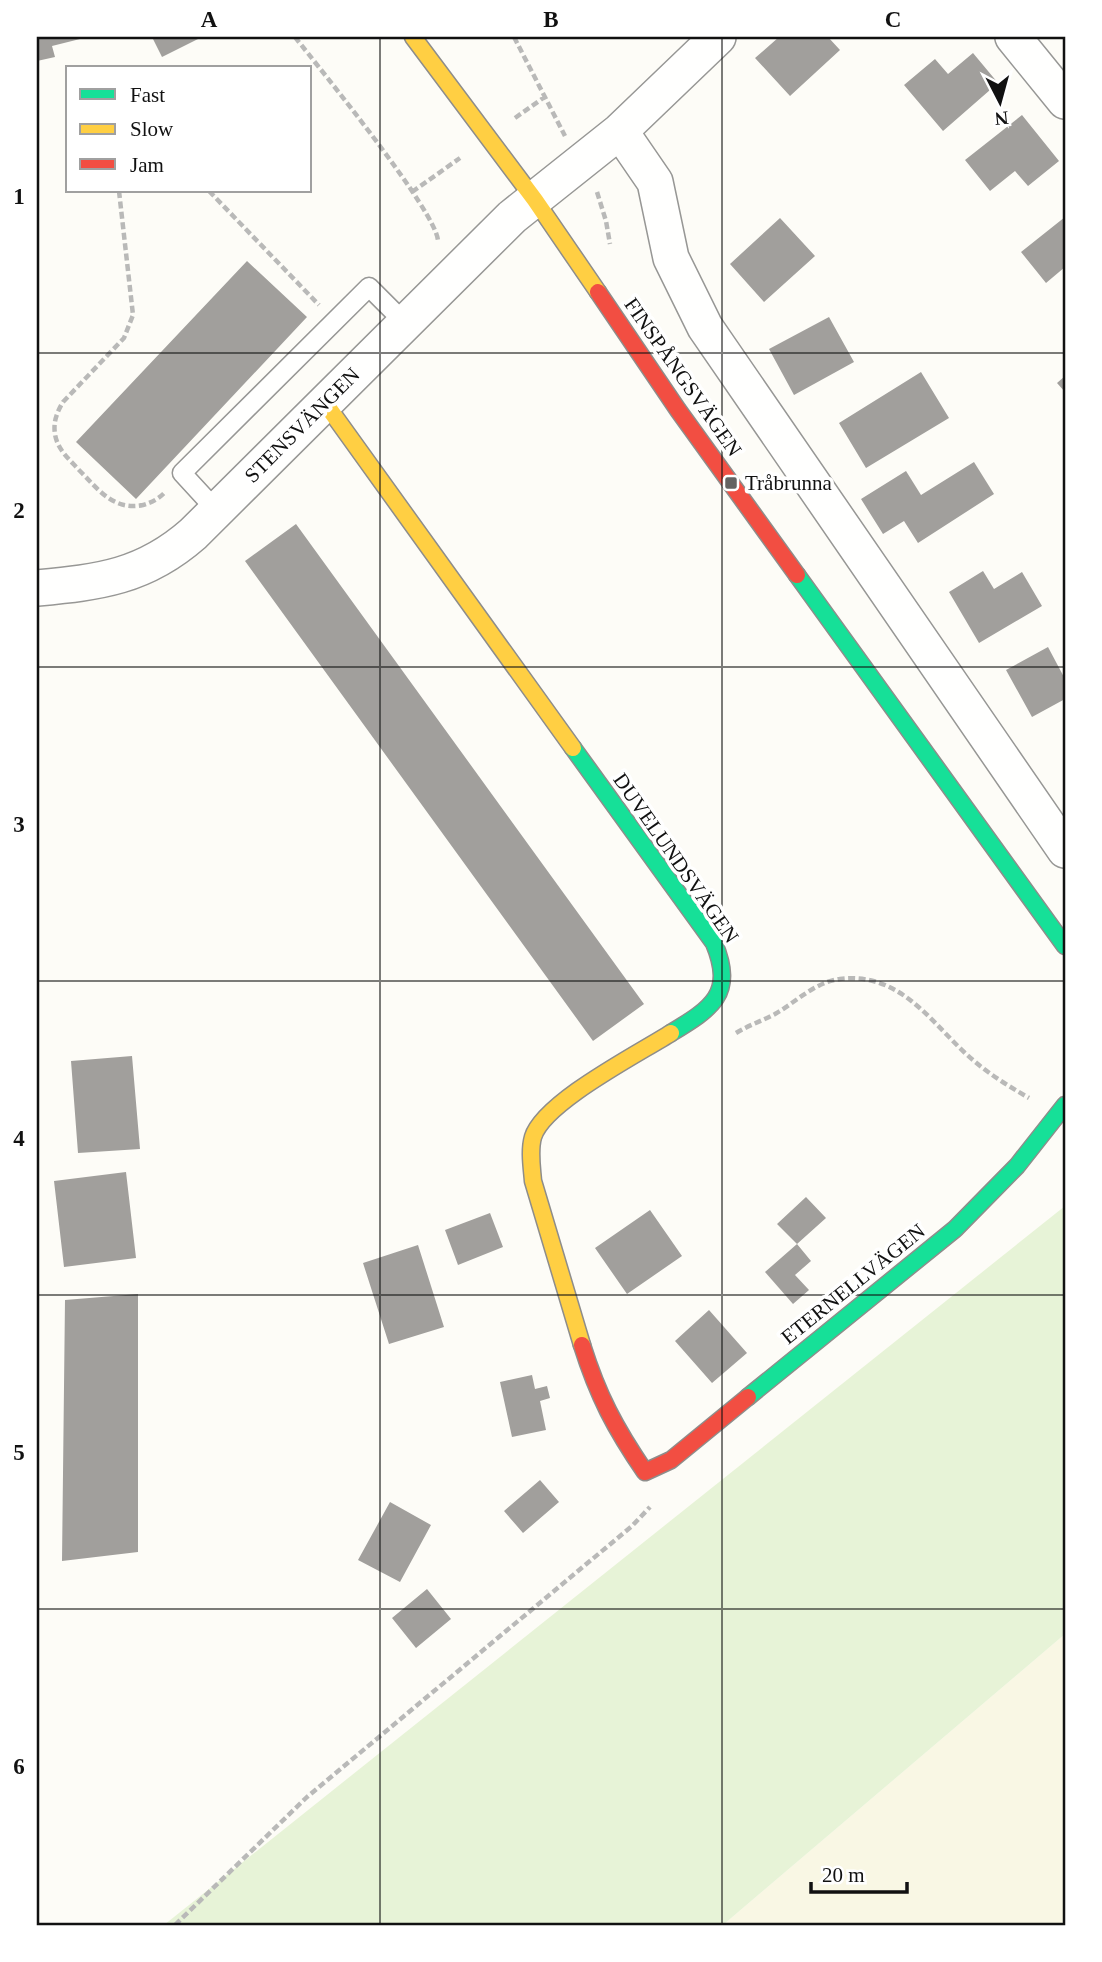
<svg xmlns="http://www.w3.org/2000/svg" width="1102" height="1962" font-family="'Times New Roman',serif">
  <rect width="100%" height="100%" fill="#fdfcf7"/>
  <path fill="#f9f7e4" d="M1065,1634V1925H723Z"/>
  <path fill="#e7f3d7" d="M1065,1206V1634L723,1925H164Z"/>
  <path fill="#a19f9c" d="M37,37H84V38L52,46L55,57L37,61Z
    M152,37H202L162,57Z
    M779,37H828L840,50L790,96L755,58Z
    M973,53L998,83L943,131L904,85L935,59L948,74Z
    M1022,115L1059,161L1028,186L1015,171L990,191L965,160Z
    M1065,217V267L1046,283L1021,252Z
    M780,218L815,256L764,302L730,264Z
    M247,261L307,317L136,499L76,442Z
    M829,317L854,362L794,395L769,349Z
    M921,372L949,418L866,468L839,423Z
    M1065,376V392L1057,383Z
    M974,462L994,494L918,543L904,521L883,534L861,499L906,471L921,495Z
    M296,524L644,1004L593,1041L245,561Z
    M983,571L994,589L1022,572L1042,606L979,643L949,592Z
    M1048,647L1065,679V699L1032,717L1006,670Z
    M132,1056L140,1149L78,1153L71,1061Z
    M126,1172L136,1258L64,1267L54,1181Z
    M806,1197L826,1218L797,1244L777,1224Z
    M650,1210L682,1256L627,1294L595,1248Z
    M490,1213L503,1247L458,1265L445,1230Z
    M797,1244L811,1261L795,1275L809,1290L793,1304L765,1272Z
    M418,1245L444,1327L389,1344L363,1263Z
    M138,1294V1552L62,1561L65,1300Z
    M709,1310L747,1353L712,1383L675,1341Z
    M532,1375L535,1389L547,1386L550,1398L540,1401L546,1430L512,1437L500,1382Z
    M540,1480L559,1502L523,1533L504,1511Z
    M390,1502L431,1525L400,1582L358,1560Z
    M427,1589L451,1619L416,1648L392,1618Z"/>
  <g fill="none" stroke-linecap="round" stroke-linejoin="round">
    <defs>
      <path id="lane" d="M217,511L182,473L369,287L404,322"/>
      <path id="street" d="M1013,37L1065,101
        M620,131L655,182L671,258L705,327L1065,850
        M37,588C100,582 144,577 193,534L512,217L620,131L718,37"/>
      <path id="fast" d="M797,575L1065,946
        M573,748L714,943C735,994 712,1008 671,1033
        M748,1397L955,1229L1017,1166L1065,1105"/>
      <path id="slow" d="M413,37L535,200L598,292
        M325,403L573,748
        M582,1345L533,1181C532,1168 529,1151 533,1137C544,1102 638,1054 671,1033"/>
      <path id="jam" d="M598,292L678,410L797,575
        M582,1345C598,1396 615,1428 645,1472L671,1460L748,1397"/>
    </defs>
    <use href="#lane" stroke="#979795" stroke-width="21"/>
    <use href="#street" stroke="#979795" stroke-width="38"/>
    <use href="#fast" stroke="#8e8d8b" stroke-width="19"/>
    <use href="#slow" stroke="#8e8d8b" stroke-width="19"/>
    <use href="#jam" stroke="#8e8d8b" stroke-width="19"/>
    <path stroke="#b9b9b8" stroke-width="4.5" stroke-dasharray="7 3.5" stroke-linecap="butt" d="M295,37C320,69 437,212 438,241
      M514,37L565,136
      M515,118L546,96
      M119,191L133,315L124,338L63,402C57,412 53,422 55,434C57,449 69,459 79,470C98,489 113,511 143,505C153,502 160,498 166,491
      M209,191L319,305
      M412,192L460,158
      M597,192L606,221L610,244
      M736,1033C749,1025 762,1021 775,1014C796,1002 815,982 840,979C898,972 928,1018 964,1052C984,1071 1005,1084 1029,1098
      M175,1925L307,1797L632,1526L650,1507"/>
    <use href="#lane" stroke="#fffffe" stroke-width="18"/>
    <use href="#street" stroke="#fffffe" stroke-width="35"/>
    <use href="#fast" stroke="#16e098" stroke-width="16"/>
    <use href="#slow" stroke="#ffcf43" stroke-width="16"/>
    <use href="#jam" stroke="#f24e42" stroke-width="16"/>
  </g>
  <path fill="none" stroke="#111" stroke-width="2" stroke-opacity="0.55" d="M380,37V1925M722,37V1925M37,353H1065M37,667H1065M37,981H1065M37,1295H1065M37,1609H1065"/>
  <rect fill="#646362" stroke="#fff" stroke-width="2.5" x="724" y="476" width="14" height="14" rx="3.5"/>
  <g text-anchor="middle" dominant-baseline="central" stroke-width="7" stroke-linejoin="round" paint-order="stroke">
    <g font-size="21" fill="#111" stroke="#fff">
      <text transform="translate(683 377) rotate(55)">FINSPÅNGSVÄGEN</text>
      <text transform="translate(302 425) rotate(-45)">STENSVÄNGEN</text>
      <text transform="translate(676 858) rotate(55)">DUVELUNDSVÄGEN</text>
      <text transform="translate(853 1284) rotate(-39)">ETERNELLVÄGEN</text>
    </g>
    <g font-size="21" fill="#111" stroke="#fff" text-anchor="start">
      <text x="745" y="483">Tråbrunna</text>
    </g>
  </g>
  <rect width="1102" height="1962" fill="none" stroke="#ffffff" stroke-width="77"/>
  <rect x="66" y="66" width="245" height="126" fill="#ffffff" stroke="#a0a0a0" stroke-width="2"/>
  <rect x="80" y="89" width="35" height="10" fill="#16e098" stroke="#a0a0a0" stroke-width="2"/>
  <text x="130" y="102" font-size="21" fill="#111111">Fast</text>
  <rect x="80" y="124" width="35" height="10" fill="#ffcf43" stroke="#a0a0a0" stroke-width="2"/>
  <text x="130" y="136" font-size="21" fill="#111111">Slow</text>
  <rect x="80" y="159" width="35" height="10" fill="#f24e42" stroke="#a0a0a0" stroke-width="2"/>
  <text x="130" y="172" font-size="21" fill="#111111">Jam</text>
  <g transform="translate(1000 102) rotate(174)" stroke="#ffffff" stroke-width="5" paint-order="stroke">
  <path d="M0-5L12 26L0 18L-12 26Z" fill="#111111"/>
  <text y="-10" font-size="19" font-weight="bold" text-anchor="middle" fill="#111111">N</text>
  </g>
  <path d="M811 1882v10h96v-10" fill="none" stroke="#111111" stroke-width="3.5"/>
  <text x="822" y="1882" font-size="21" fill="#111111" stroke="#ffffff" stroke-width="5" paint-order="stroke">20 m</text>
  <rect x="38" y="38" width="1026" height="1886" fill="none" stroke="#111" stroke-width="2.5"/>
  <g font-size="23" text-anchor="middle" font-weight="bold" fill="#111">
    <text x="209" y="27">A</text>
    <text x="551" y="27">B</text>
    <text x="893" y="27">C</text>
    <text x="19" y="204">1</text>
    <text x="19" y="518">2</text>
    <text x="19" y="832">3</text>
    <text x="19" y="1146">4</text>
    <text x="19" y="1460">5</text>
    <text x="19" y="1774">6</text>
  </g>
</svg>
